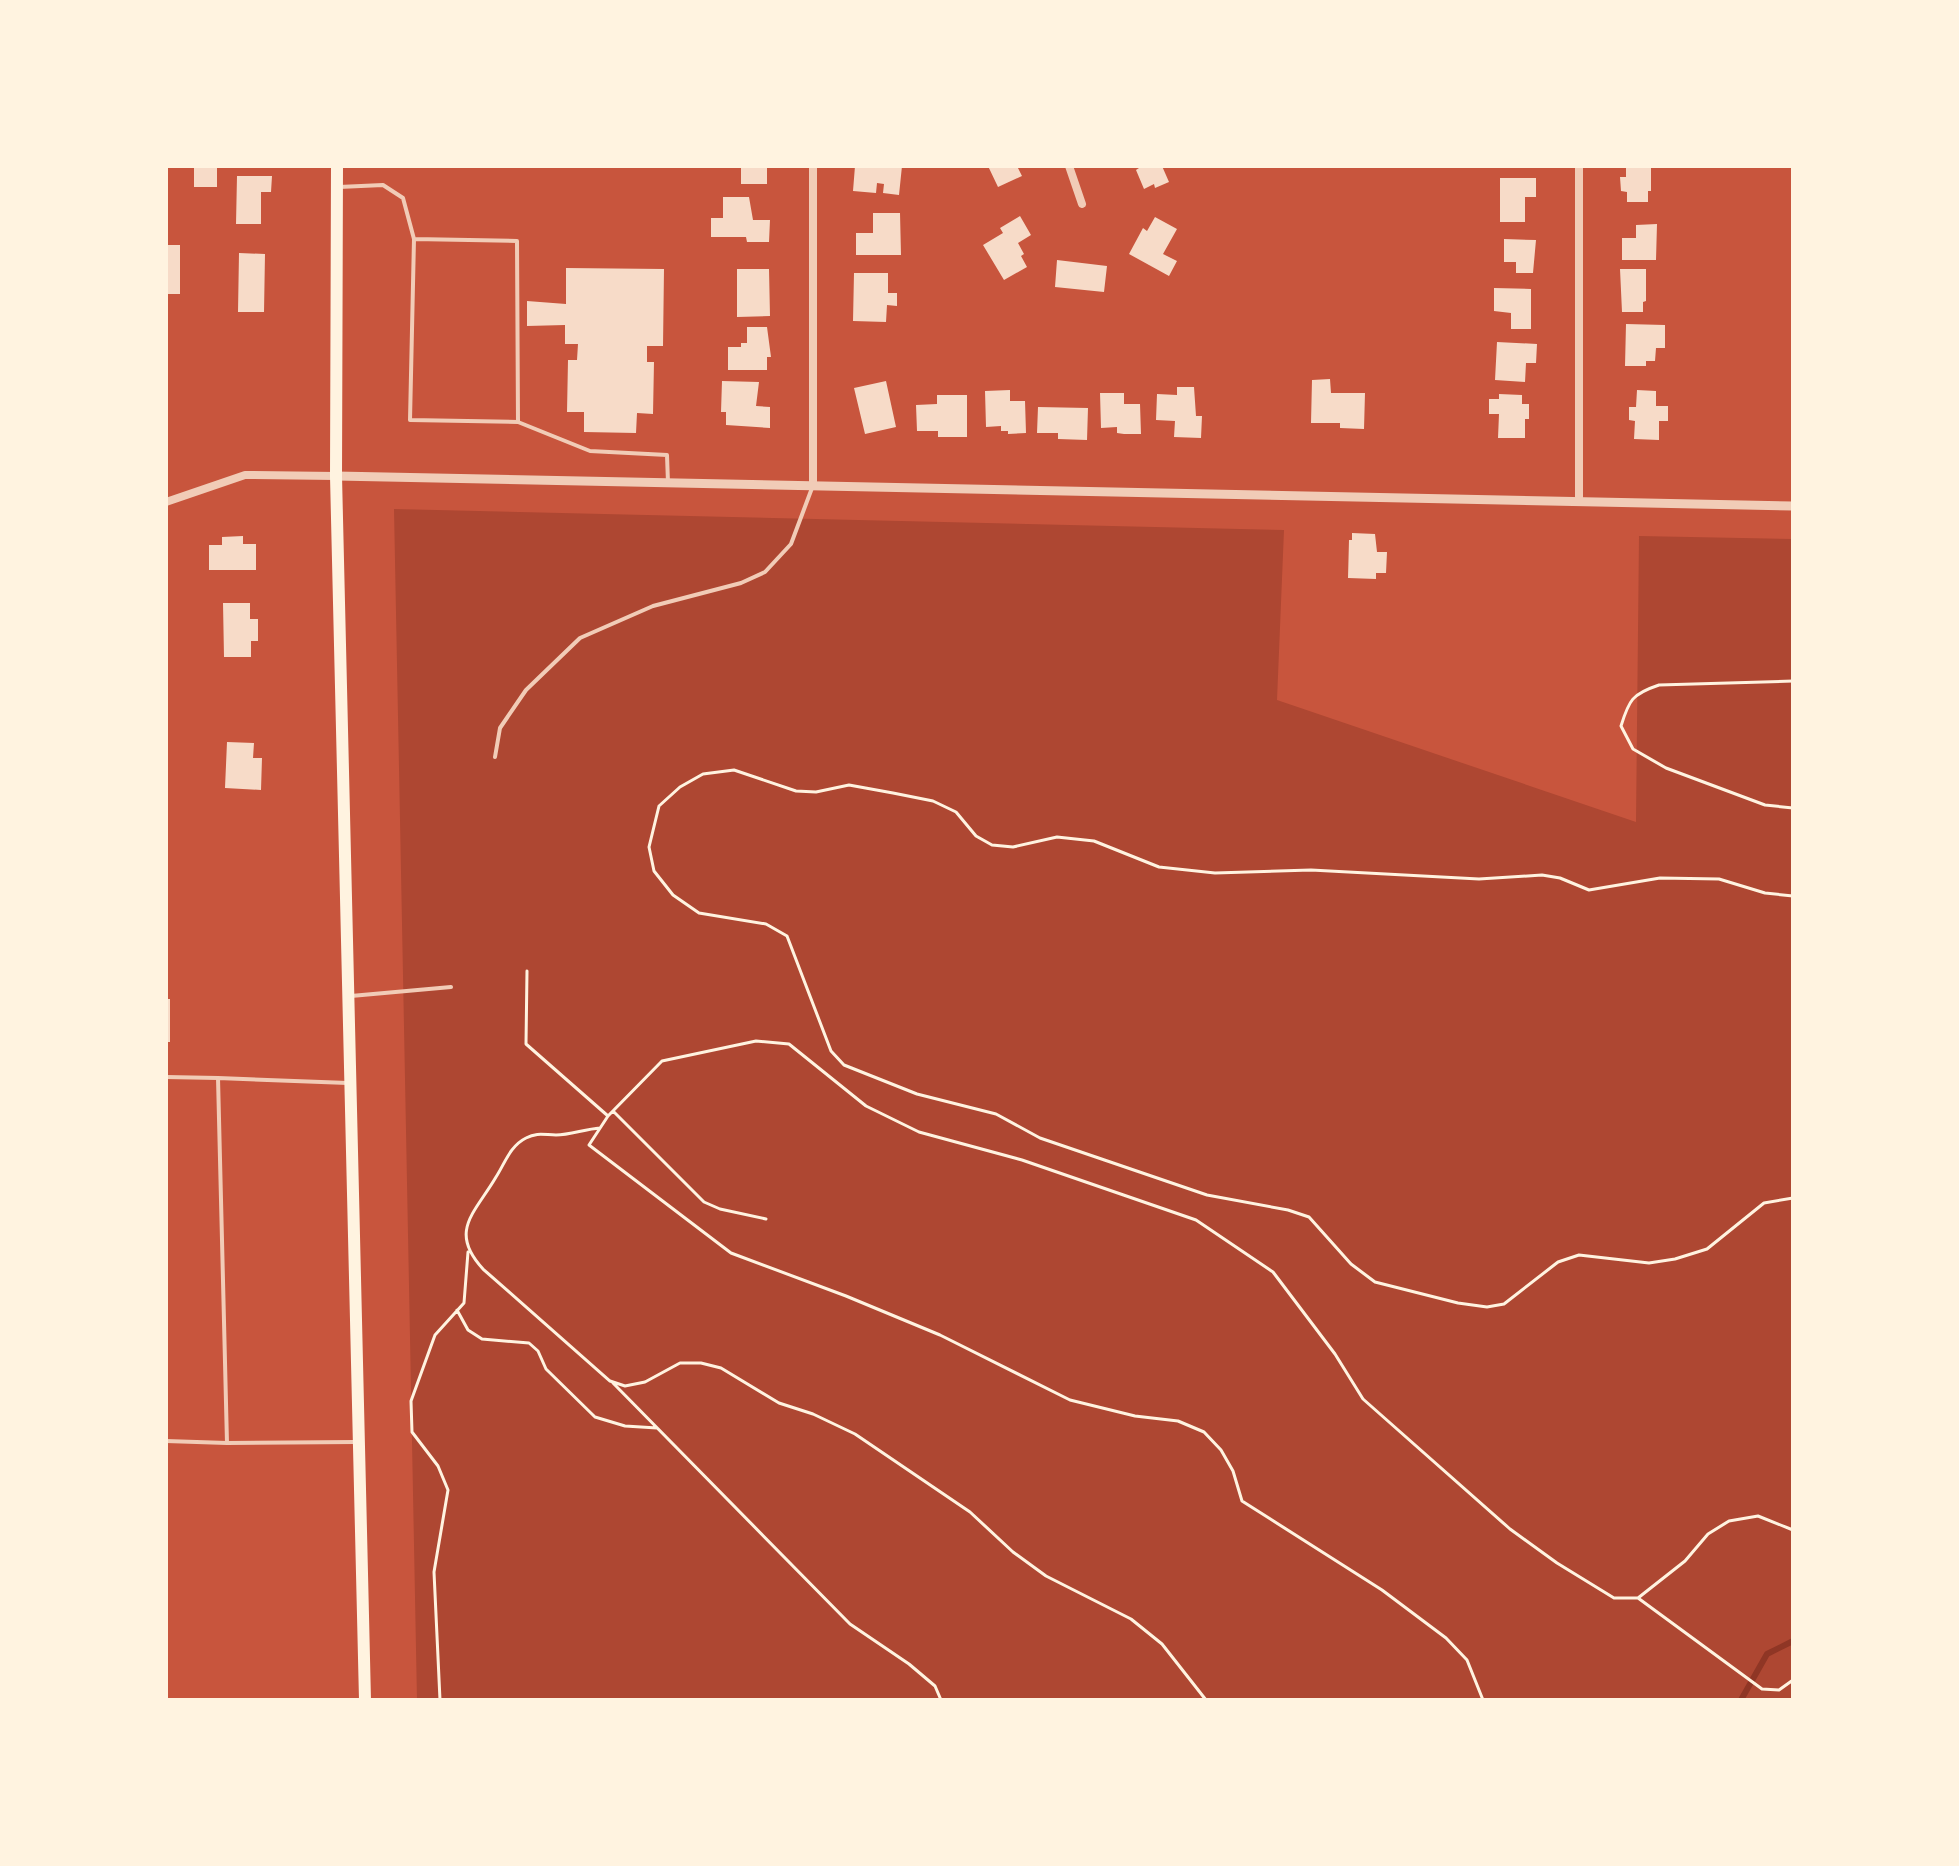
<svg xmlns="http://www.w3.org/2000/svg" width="1959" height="1866" font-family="Inter,sans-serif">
  <rect width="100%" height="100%" fill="#c8553d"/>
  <path fill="#ae4732" d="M394,509L1284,530L1277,700L1636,822L1639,536L1793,539V1700H417Z"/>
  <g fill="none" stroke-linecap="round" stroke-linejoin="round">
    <path stroke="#8f3625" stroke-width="6" d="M1741,1700L1767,1654L1793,1641"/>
  </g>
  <path fill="#f7dbc8" d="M194,166H217V187H194Z
    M741,166H767V184H741Z
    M855,166H902L899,195L883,193L884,184L877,183L876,193L853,191Z
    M988,166H1017L1022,176L998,187Z
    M1138,166H1162L1169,182L1155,188L1154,184L1144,189L1136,170L1139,168Z
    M1626,166H1651V191H1648V202H1627V192L1621,191L1620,177H1626Z
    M237,176H272L271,192H261V224H236Z
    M1500,178H1536V197H1525V222H1500Z
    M723,197H749L753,220H770L769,242H747L746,237H711V218H723Z
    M873,213H900L901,255H856V233H873Z
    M1020,216L1031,235L1018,243L1024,254L1021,256L1027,267L1004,280L983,245L1003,233L1000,228Z
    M1155,217L1177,229L1163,254L1177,261L1169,276L1129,254L1143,228L1147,231Z
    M1657,224L1656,260H1622V238H1636V225Z
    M1504,239L1536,240L1533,273H1516V262H1504Z
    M166,245H180V294H166Z
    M239,253L265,254L264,312H238Z
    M1057,260L1107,266L1104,292L1055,287Z
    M566,268L664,269L663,346H647V362H654L653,414L637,413L636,433L584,432V412H567L568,360H577L578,344H565V325L527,326V301L566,304Z
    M737,269H769L770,316L737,317Z
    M1620,269H1646V301L1643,302V312H1622Z
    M854,273H888V293H897V306L887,305L886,322L853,321Z
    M1494,288L1531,289V329H1511V313L1494,311Z
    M1626,324L1665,325V348H1656L1655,361H1646V366H1625Z
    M747,327H767L771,357H767V370H728V347H741V343H747Z
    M1497,342L1537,344L1536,363H1526L1525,382L1495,380Z
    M1330,379L1331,393H1365L1364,429L1340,428V423H1311L1312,380Z
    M722,381L759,382L756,406L770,407V428L726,425V412H721Z
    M886,381L896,427L865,434L854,388Z
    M1177,387H1194L1196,416H1202L1201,438L1174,437L1175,421L1156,420L1157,394L1177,395Z
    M1010,390V401H1025L1026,433L1008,434V431H1001V426L986,427L985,391Z
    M1637,390L1656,391V406H1668V421H1659V440L1634,439L1635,421L1629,420V407H1636Z
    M1100,393H1124V404H1140L1141,434H1124L1117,433V427L1101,428Z
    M1499,394L1522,395V404H1529V419H1525V438H1498L1499,414H1489V399H1499Z
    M937,395H967V437H938V431H917L916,405L937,404Z
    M1038,407L1088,408L1087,440L1058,439V433H1037Z
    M1352,533L1375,534L1377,552H1387L1386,573H1376V579L1348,578L1349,540H1352Z
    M243,536V544H256V570H209V545H222V537Z
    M223,603H250V619H258V641H251V657H224Z
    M227,742L254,743L253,758H262L261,790L225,788Z
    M166,999H170V1042H166Z"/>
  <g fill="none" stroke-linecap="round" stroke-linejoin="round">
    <path stroke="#fff3e0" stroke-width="3" d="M1793,681L1659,685C1632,694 1629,700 1621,726L1633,749L1666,768L1765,805L1793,808
      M1793,896L1765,893L1719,879L1660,878L1589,890L1560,878L1542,875L1479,879L1311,870L1215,873L1159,867L1094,841L1057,837L1013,847L992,845L976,836L956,812L933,801L893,793L849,785L816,792L796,791L734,770L703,774L680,787L659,806L649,847L654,871L673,895L699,913L766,924L787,936L831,1051L844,1065L917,1094L996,1114L1040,1138L1207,1195L1288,1210L1309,1217L1351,1264L1375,1282L1458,1303L1487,1307L1504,1304L1558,1262L1579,1255L1649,1263L1675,1259L1707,1249L1764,1203L1793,1198
      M527,971L526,1044L608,1116
      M613,1111L704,1202L720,1209L766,1219
      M600,1128C585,1129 570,1135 556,1135C545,1135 537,1132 526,1138C510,1146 505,1163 496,1177C475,1213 448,1231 483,1269L610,1381L625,1386L645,1382L680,1363H701L721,1368L779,1403L813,1414L855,1434L970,1512L1013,1552L1046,1576L1131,1619L1162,1644L1206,1700
      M457,1310L468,1330L482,1339L529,1343L538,1351L546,1369L595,1417L625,1426L657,1428
      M613,1383L850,1624L909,1664L935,1686L941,1700
      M1638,1598L1762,1689L1779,1690L1793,1680
      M440,1700L434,1572L448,1490L438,1466L412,1432L411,1401L435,1335L464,1303L468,1252
      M1483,1700L1467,1660L1446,1638L1382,1590L1242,1501L1233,1471L1221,1450L1204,1432L1178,1421L1135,1416L1070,1400L940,1335L846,1296L731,1253L589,1145L608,1116L662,1061L756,1041L789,1044L866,1106L919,1132L1022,1160L1196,1220L1273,1272L1335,1354L1363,1399L1510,1529L1557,1563L1614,1598H1638L1685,1561L1708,1534L1729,1521L1758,1516L1793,1530"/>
    <path stroke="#f1ccb7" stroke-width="4" d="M339,187L383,185L403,198L414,239L410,420L518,422L590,451L667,455L668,483
      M414,239L517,241L518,422
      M495,757L500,728L526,690L580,638L653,606L741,583L765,572L791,544L812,488
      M351,996L451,987
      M166,1077L218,1078
      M348,1083L218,1078L227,1443L355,1442
      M166,1441L227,1443"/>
    <path stroke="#f1ccb7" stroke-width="8" d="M1069,166L1082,204
      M1579,166V502
      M813,486V166
      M166,502L245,475L336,476"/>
    <path stroke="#f1ccb7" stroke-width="9" d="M336,476L1793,506"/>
    <path stroke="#fff3e0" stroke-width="12" d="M337,166L336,476L365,1700"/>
  </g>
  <rect width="1959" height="1866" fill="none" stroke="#fff3e0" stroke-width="336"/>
</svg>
